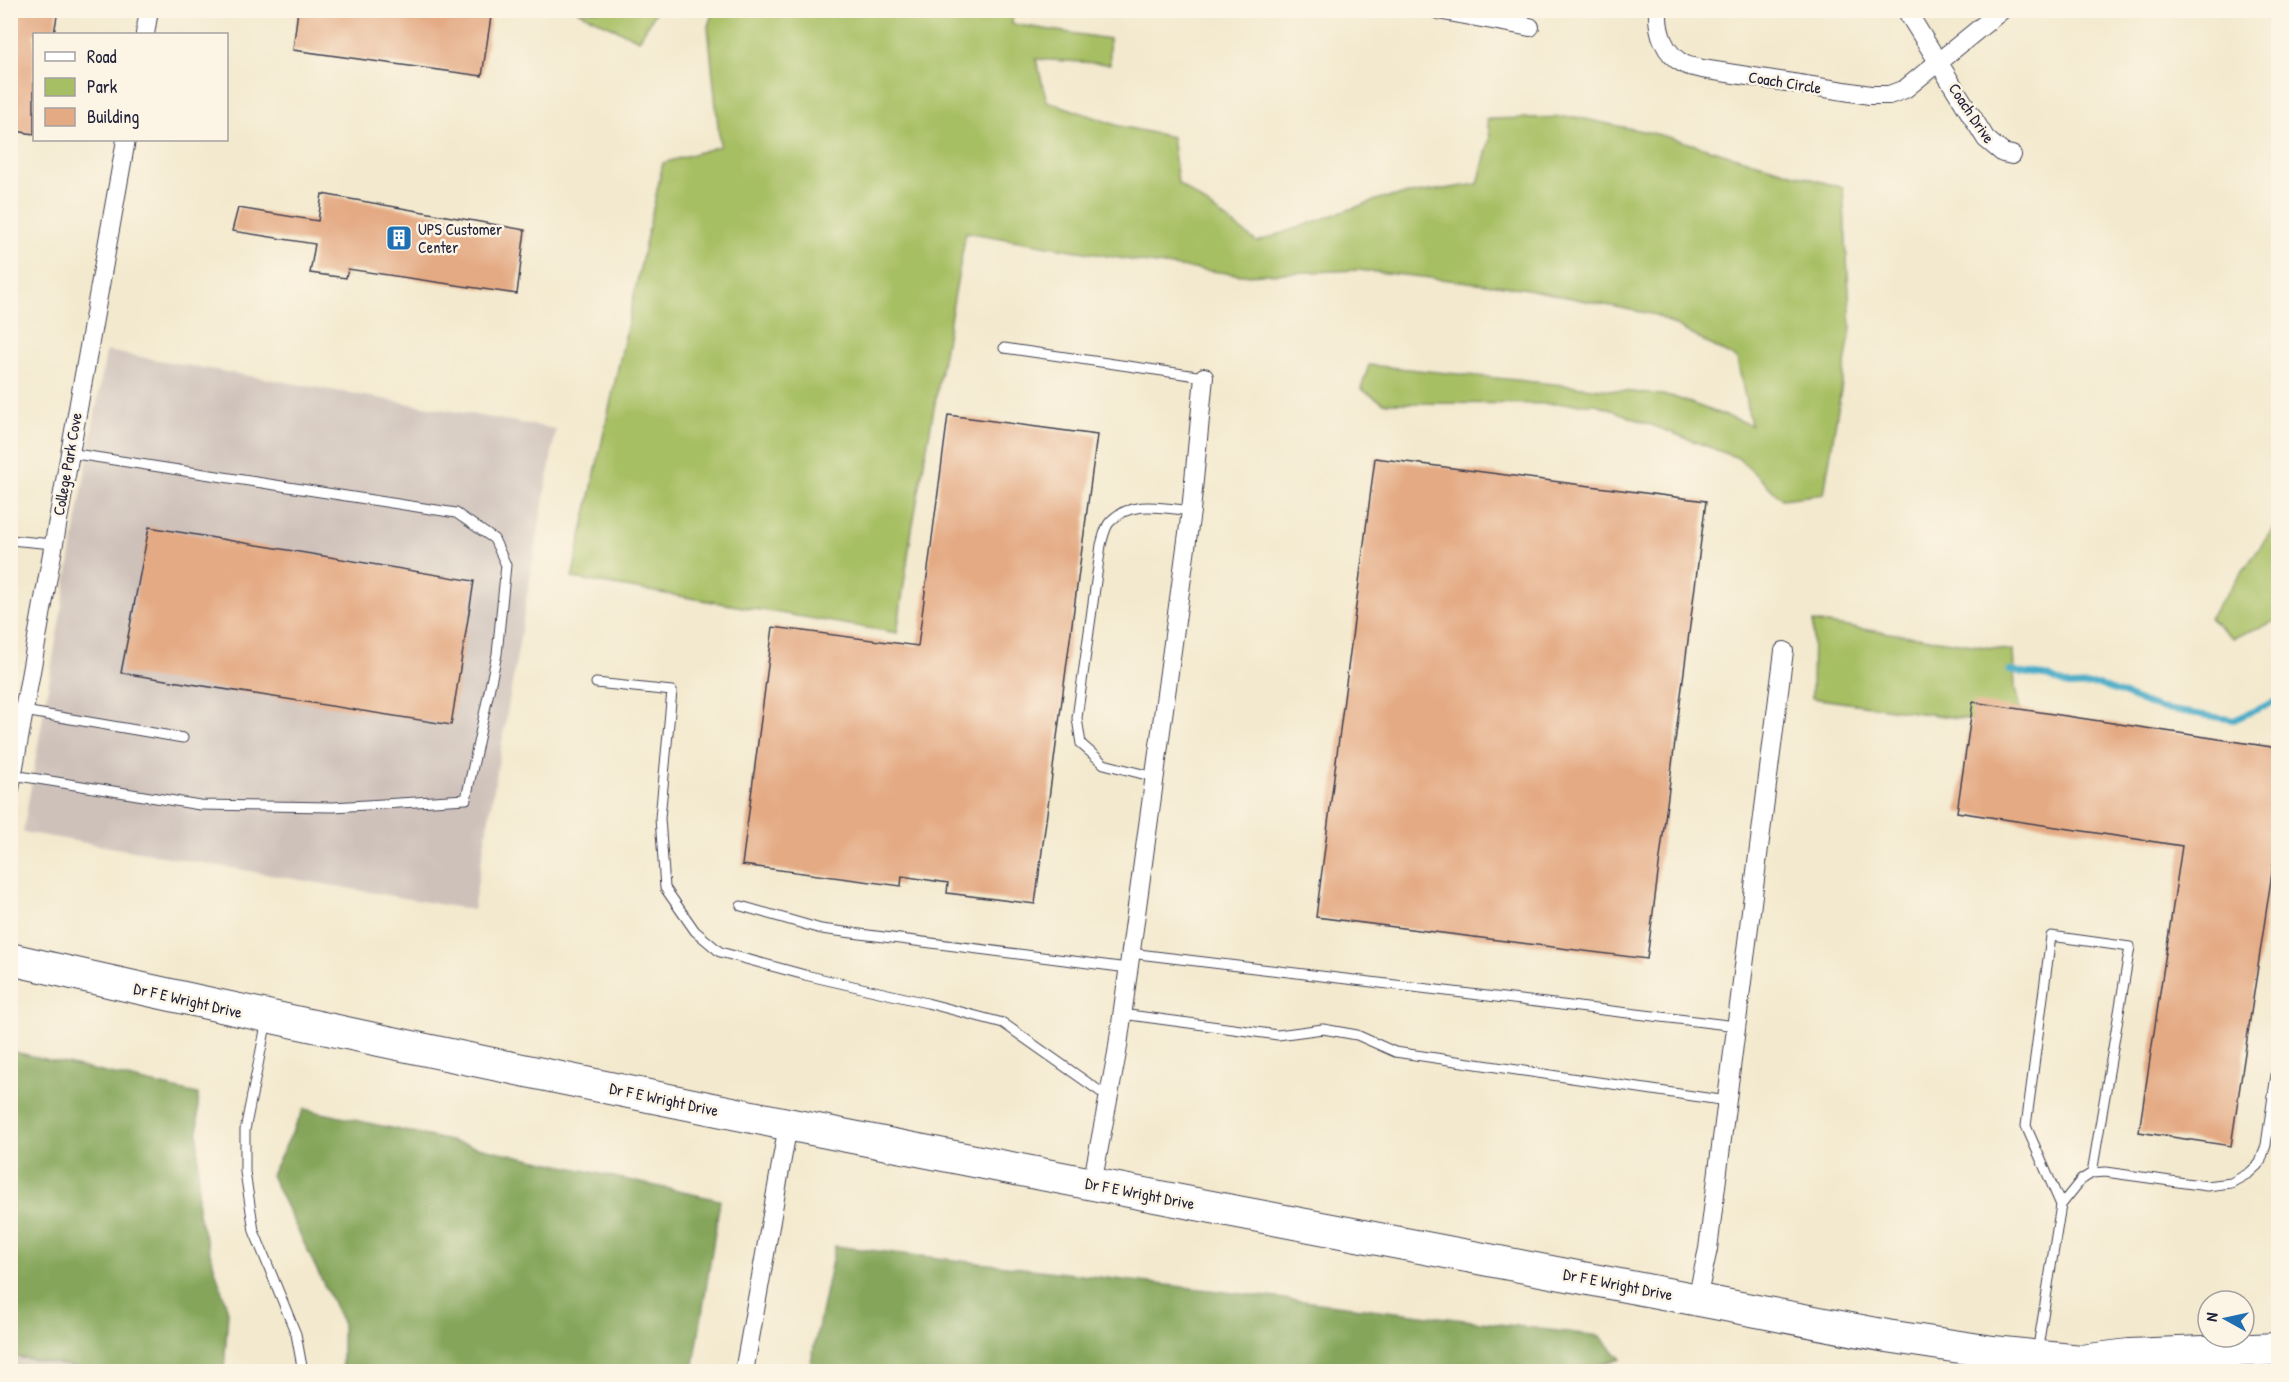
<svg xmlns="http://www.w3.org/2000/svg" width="2289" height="1382" font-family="'Patrick Hand',sans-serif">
  <rect width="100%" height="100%" fill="#fcf5e5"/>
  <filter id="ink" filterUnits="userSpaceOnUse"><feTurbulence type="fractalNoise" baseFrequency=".0167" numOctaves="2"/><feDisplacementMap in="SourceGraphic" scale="12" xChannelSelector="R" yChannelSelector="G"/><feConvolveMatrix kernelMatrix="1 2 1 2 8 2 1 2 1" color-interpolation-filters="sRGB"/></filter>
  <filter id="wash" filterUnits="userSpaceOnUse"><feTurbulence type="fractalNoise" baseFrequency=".008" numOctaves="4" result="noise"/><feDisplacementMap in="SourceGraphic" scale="24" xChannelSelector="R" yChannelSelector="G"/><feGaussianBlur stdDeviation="1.35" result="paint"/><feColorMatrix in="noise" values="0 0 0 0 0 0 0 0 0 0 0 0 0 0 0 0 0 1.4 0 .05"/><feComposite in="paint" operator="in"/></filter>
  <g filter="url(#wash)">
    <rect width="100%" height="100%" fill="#f3e9ce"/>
    <path fill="#cec1ba" d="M106,351L556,429L473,910L23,832Z
      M10,1356H11L99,1371H11Z"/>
    <path fill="#a7bf64" stroke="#647050" stroke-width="1.5" d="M577,11L656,10V11L639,40Z
      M713,11H1013L1012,24L1109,39L1110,64L1036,59L1047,101L1119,126L1172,137L1178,183L1257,242L1382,198L1478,184L1490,138L1487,119L1575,117L1661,135L1843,188L1851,328L1824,494L1782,499L1738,458L1596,404L1384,403L1361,389L1369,365L1671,396L1751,425L1737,359L1656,315L1522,288L1358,270L1242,275L1149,263L966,232L911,535L897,633L572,578L663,163L720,146L708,26Z
      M2278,522V620L2233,638L2209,618Z
      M1813,622L2013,651L2015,688L2024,727L1812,698Z"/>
    <path fill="#85a65a" stroke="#54644a" stroke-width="1.5" d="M10,1051L198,1094V1214L228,1311L224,1371H99L11,1356Z
      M304,1109L720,1200L693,1371H342V1322L271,1175Z
      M835,1246L1600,1336L1621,1359L1576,1372L809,1371Z"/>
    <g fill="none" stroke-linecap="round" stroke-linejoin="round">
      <path stroke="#47acc7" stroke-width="6" d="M2009,671L2050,677L2069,686L2099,685L2159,708L2234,720L2278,700"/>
    </g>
    <g id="blocks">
      <path fill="#e4aa84" d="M10,10H58L54,34H34V134L10,130Z
        M298,10H492L482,76L293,50Z
        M322,194L525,230L517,294L348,269L346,278L310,273L315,244L232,231L238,208L318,221Z
        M948,415L1097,435L1035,904L947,893L948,883L902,876L901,886L742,865L773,627L918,646Z
        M1375,458L1706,501L1647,959L1316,917Z
        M149,527L474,581L451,725L121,673Z
        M1973,702L2278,748V853H2275L2231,1146L2139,1132L2182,846L1957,812Z"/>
    </g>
  </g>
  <g filter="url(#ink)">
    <use href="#blocks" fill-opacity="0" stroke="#414051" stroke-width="1.5"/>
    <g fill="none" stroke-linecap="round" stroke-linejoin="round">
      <defs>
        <path id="service" d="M1004,348L1204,377
          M10,540L53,544
          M596,683L672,691L660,818L665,888L695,931L720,952L805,975L927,1003L1003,1023L1108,1097
          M24,711L183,738
          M13,775L200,805L333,807L466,799L497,654L506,565L494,539L456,513L69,453
          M1154,777L1104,764L1081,744L1077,718L1101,545C1103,538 1105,528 1109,523C1129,499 1164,508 1191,511
          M741,906L821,929L1128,968
          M1130,953L1736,1026
          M1122,1014L1278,1035L1323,1029L1357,1035L1395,1052L1727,1101
          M267,1020L245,1130V1172L254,1231L296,1334L303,1372
          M2061,1205L2026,1126L2051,936L2130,947L2092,1173
          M2037,1353L2061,1205L2081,1180L2092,1173L2105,1172L2207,1186L2231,1183L2249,1173L2260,1163L2266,1145L2278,1061"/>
        <path id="minor" d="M1438,10L1530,27
          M1658,10C1657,31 1664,54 1684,64C1689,67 1697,67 1702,69L1870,95H1889L1905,89L2002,10
          M1906,10L1986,139L2003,153L2012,155
          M145,34L149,10
          M10,789L126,140
          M1092,1184L1117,1053L1191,511L1204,377
          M1697,1299L1708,1249L1784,651
          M744,1372L788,1125"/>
        <path id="trunk" d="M10,959C633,1101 1261,1216 1887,1336L1993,1352L2081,1361L2129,1355L2278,1349"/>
      </defs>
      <use href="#service" stroke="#414051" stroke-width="11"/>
      <use href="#minor" stroke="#414051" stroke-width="20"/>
      <use href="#trunk" stroke="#414051" stroke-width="34"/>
      <use href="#service" stroke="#fff" stroke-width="9"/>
      <use href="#minor" stroke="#fff" stroke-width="18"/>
      <use href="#trunk" stroke="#fff" stroke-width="32"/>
    </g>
  </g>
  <defs>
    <symbol id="building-square" viewBox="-11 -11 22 22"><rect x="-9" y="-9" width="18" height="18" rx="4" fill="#1f6fb2" stroke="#fcf5e5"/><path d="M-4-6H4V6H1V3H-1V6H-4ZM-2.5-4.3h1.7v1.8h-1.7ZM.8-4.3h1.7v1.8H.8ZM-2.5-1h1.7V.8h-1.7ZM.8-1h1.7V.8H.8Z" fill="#fff"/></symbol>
  </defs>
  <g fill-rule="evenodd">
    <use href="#building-square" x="384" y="223" width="30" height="30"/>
  </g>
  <g text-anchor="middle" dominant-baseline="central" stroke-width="5" stroke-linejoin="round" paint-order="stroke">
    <g font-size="16" fill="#22223b" stroke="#fcf5e5">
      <text transform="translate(1785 82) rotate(9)">Coach Circle</text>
      <text transform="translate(1972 113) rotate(56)">Coach Drive</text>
      <text transform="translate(67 464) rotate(-80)">College Park Cove</text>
      <text transform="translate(188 1000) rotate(13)">Dr F E Wright Drive</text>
      <text transform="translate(664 1099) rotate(12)">Dr F E Wright Drive</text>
      <text transform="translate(1140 1193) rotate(11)">Dr F E Wright Drive</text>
      <text transform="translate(1618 1284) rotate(11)">Dr F E Wright Drive</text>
    </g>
    <g font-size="16" fill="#22223b" stroke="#fcf5e5" text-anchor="start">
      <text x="418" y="229">UPS Customer<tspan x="418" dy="18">Center</tspan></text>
    </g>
  </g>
  <rect width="2289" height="1382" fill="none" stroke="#fcf5e5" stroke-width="36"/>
  <rect x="33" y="33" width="195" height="108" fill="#fcf5e5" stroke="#a5a1a1" stroke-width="1.5"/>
  <rect x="45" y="52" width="30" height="9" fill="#ffffff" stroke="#a5a1a1" stroke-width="1.5"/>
  <text x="87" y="63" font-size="18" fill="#22223b">Road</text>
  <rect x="45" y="78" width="30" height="18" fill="#a7bf64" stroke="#a5a1a1" stroke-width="1.5"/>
  <text x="87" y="93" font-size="18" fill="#22223b">Park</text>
  <rect x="45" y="108" width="30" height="18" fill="#e4aa84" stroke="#a5a1a1" stroke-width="1.5"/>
  <text x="87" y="123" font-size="18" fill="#22223b">Building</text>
  <g transform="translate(2226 1319) rotate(278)"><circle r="28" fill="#fcf5e5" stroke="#a5a1a1" stroke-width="1.5"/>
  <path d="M0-4.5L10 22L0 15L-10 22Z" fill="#1f6fb2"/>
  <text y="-9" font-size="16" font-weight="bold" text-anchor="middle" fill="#22223b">N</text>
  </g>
</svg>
